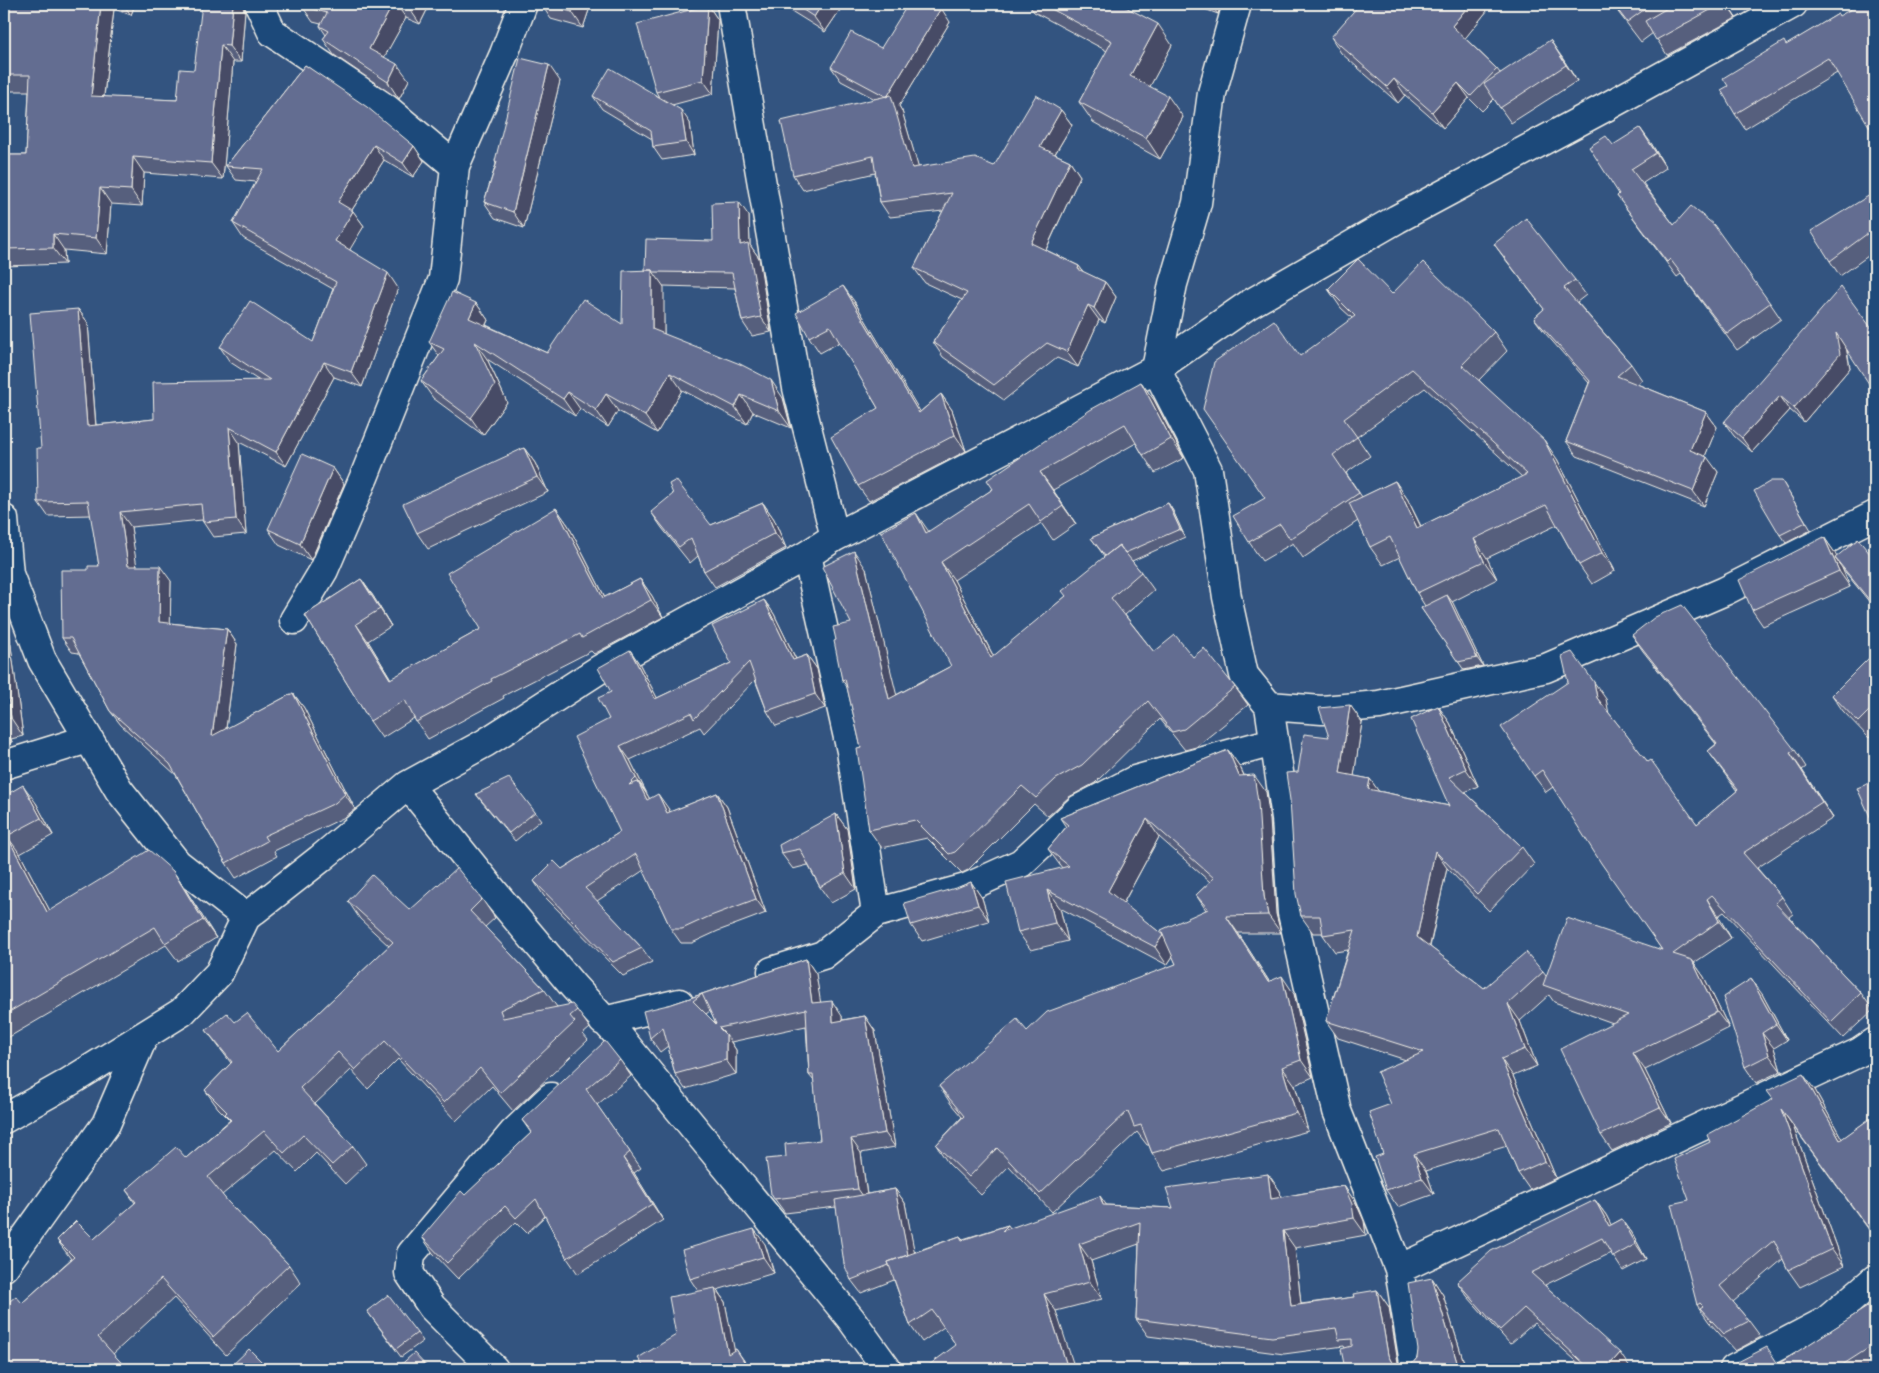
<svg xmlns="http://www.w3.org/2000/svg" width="1879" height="1373" font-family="'Architects Daughter',sans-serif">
  <rect width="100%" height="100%" fill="#335480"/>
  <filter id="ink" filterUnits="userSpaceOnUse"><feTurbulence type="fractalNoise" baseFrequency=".02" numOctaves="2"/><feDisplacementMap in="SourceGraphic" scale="10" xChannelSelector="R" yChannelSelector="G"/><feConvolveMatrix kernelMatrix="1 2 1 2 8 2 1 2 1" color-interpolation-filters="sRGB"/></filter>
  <g filter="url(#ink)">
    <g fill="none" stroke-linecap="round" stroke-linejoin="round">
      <defs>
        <path id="minor" d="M259,4L272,32L387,109L455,166
          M731,4L797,388L835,537
          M1237,4L1212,93L1197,203L1173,284L1156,369L1208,470L1227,597L1244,675L1269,706L1286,818L1292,913L1337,1111L1399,1269L1415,1369
          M4,519L9,574L42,660L119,790L177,863L246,917
          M807,555L851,751L876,913
          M294,620L324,570L364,477L443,279L455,166L504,54L523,4
          M1269,706L1322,710L1379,705L1546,668L1725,591L1875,515
          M4,765L88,739
          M408,785L494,892L573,986L617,1034L851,1319L887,1369
          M772,971L823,955L876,913L966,888L1021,863L1079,809L1135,780L1273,742
          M603,1021L679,1003
          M4,1119L66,1084L182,1012L219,973L246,917L320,859L408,785L485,743L600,669L807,555L835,537L1156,369L1248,305L1397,219L1606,107L1793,4
          M4,1267L106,1124L143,1038
          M1399,1269L1860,1052L1875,1042
          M494,1369L432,1307L409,1273L411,1254L513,1133L551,1097
          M1734,1369L1826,1321L1875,1279"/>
      </defs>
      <use href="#minor" stroke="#f4f1e8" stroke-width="31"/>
      <use href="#minor" stroke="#1f4a7a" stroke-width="28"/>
    </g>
    <path fill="#565e7d" stroke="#f4f1e8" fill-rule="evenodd" d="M4,4L62,7L63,4H135L131,15L114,9L104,97L177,100L194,70L245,10L241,62H233L223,179L144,173L142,206L111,204L107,254L64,250L65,264L5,266L4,264V155H26L29,91H4Z
      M303,4H430L420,24L406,18L384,57L409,80L399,99L334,55L323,39L326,35L320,26L321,24L313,22L302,6Z
      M541,4H591L583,28L551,19Z
      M780,4H844L825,32Z
      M1028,4H1120L1172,45L1150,86L1183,117L1160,159L1093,122L1079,102L1107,51L1034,12Z
      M1191,4H1221L1218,14Z
      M1482,4L1487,11L1465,38L1497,69L1500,73L1561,56L1577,81L1511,123L1494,99L1482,111L1469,98L1443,128L1405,95L1398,103L1341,53L1331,37Z
      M1612,4H1662L1666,9L1674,4H1727L1736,18L1667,55L1653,33L1641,42Z
      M708,5L718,20L713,94L672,105L690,123L694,155L662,160L653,147L652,139L602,109L593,96L659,97L656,92Z
      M1838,14L1837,73L1745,129L1735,114L1787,45Z
      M950,22L899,106L902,111L918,167L994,166L1061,110L1072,125L1055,154L1070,161L1080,176L1046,250L1079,266L1083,272L1105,282L1116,297L1105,323L1099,320L1078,367L1057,358L1004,400L943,357L933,342L962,300L925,283L914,268L943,211L890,217L880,202L875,173L803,190L793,175L875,99L841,81L831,67Z
      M305,65L414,146L424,161L413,177L384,160L352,210L364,226L349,249L398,288L362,387L334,377L286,466L239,442L246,534L213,537L203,522L202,520L131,527L136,566L171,581L170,623L227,629L237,644L226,729L293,693L304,708L355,809L345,817L274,851L277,856L236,878L226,863L176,775L121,725L110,711L79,653L72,652L62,638L88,570L99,566L91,515L48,516L38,502L41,448L78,309L88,323L96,425L154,419L258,380L230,362L220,347L313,342L333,289L243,238L233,223L256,182L236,180L226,166Z
      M560,81L524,228L495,218L484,202L496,164L495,161Z
      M1651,143L1666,168L1643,183L1674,225L1770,303L1781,319L1737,350L1681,274L1677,277L1617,196L1619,194L1613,145Z
      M1875,192V251L1840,276L1830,261Z
      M749,216L750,245L759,258L771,332L752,336L742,321L735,288L663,286L664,334L783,398L791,428L753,412L747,424L682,390L657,433L618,411L608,427L580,409L575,416L487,359L507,402L483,435L433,398L421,381L439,356L429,342L476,303L488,320L486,325L547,353L622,324L645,270L713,241Z
      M1494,244L1575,280L1586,295L1577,302L1631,364L1642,380L1637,384L1706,412L1717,427L1705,456L1718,472L1704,506L1577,456L1566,441L1589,383L1545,333L1534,318L1544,309L1505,259Z
      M1328,289L1392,294L1494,332L1507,351L1479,380L1557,459L1615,571L1592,584L1579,565L1557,525L1487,558L1497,579L1452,602L1483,666L1464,670L1421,608L1425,606L1417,593L1400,557L1383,565L1370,547L1358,521L1303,558L1293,543L1262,561L1249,542L1265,498L1352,318L1341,308ZM1425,388L1522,477L1421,526L1408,500L1395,481L1362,497L1346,473L1370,456L1357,437Z
      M854,301L920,412L941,394L952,410L966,451L869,501L858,486L878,408L840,342L820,353L809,337Z
      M1847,348L1850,368L1804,422L1790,410L1752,452L1734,436L1724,422Z
      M1141,382L1154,400L1184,458L1155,473L1143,455L1136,443L1053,490L1076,524L1053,540L1041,523L954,580L994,657L1066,596L1105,557L1091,538L1168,503L1173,511L1185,537L1132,561L1141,572L1154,590L1125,615L1154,652L1193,657L1235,687L1248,705L1196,747L1185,750L1160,719L1095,783L1069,797L1048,816L1034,804L968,870L962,873L927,838L882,848L869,830L861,748L847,687L842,680L836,640L851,623L866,569L896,695L951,666L929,532L993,489Z
      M524,448L535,463L548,492L428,549L417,533Z
      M333,468L344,484L311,560L279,545L268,529Z
      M1782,481L1811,530L1786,543L1780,535Z
      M763,503L774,519L786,548L715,587L704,571L698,556L690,563L662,528L651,512L711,525Z
      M556,508L568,525L605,597L640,579L652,596L663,617L594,654L591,651L503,696L504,698L428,739L414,718L382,738L370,721L305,615L361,579L373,596L391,626L368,641L391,679L481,629Z
      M1824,537L1835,553L1836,557L1875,560V609L1842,568L1850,587L1763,626L1752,610Z
      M764,600L774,614L796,659L807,655L817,669L825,708L776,726L767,711L755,680L704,733L700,727L630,760L649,798L668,808L670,812L717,793L727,807L766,913L718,931L692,943H681L671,929L644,870L597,901L642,948L652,962L623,976L544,896L534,881L562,869L620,832L609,719L611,692L630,650L640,665L657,698L731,663Z
      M4,604L6,609L23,736L11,739L12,742L4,745Z
      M1632,635L1795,750L1806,767L1802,770L1833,818L1757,868L1782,897L1793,914L1789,917L1861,993L1873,1010L1843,1038L1724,912L1718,916L1731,938L1694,963L1704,977L1729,1028L1645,1070L1671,1123L1612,1151L1601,1135L1613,1023L1554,1002L1549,995L1520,1021L1537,1066L1513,1076L1556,1178L1530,1190L1518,1173L1507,1146L1426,1171L1434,1194L1398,1207L1386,1190L1383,1154L1391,1104L1406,1060L1338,1038L1326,1021L1348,950L1335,952L1323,935L1322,933H1313L1301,916L1298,772L1329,737L1350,705L1362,722L1354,776L1370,779L1378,791L1449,806L1438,706L1450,723L1478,786L1465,792L1522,847L1534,864L1489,911L1447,868L1430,947L1484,988L1543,972L1546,976L1662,950L1553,787L1546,792L1534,776L1606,699L1608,712L1697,824L1737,791L1708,751L1716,744L1643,651Z
      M1875,652V731L1869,738L1843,711L1832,695Z
      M1228,750L1240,767L1244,775L1266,792L1270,820L1276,914L1281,933H1238L1269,981L1294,994L1313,1077L1295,1085L1308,1131L1164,1171L1152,1153L1149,1145H1147L1137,1132L1052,1212L1009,1166L981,1195L948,1163L936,1145L962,1117L951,1104L939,1086L1027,1031L1176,964L1173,956L1167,965L1060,908L1068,941L1031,950L1018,932L1062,868L1048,849L1066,827L1060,818ZM1159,837L1210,882L1196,895L1206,910L1163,935L1123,904Z
      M476,794L535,812L541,820L515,841L482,802Z
      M4,796L36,803L53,835L20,854L50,911L173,871L185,889L216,938L178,961L166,945L4,1040Z
      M836,814L847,829L856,889L831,903L820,887L808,865L793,869L781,853Z
      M971,882L982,898L989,921L922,941L911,925L959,887Z
      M482,899L495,918L485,927L544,989L557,1007L577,1010L590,1028L583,1034L588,1040L513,1111L492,1086L456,1121L398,1059L368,1089L351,1070L315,1104L353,1146L366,1164L345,1184L316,1153L297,1172L276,1150L222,1195L228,1202L289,1265L301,1283L226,1355L174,1298L113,1354L127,1369H4L22,1303L71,1259L57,1240L94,1239L135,1203L126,1190L186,1158L230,1120L218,1108L205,1090L231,1063L206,1030L235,1022L278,1051L389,946L360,919L348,901L410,910Z
      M806,959L816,974L820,1002L842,1016V1020L865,1016L875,1031L895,1147L861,1153L867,1194L895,1189L905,1203L914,1252L960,1236L963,1239L1008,1225L1010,1228L1106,1205L1173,1208L1268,1174L1280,1191L1281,1197L1344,1186L1356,1203L1364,1221L1366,1235L1295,1248L1301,1304L1354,1297L1377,1290L1389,1307L1399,1366L1406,1367L1412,1364L1417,1358L1432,1278L1443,1295L1466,1369H1345V1348L1344,1346L1284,1354L1148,1336L1136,1319L1139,1244L1091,1261L1102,1299L1056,1311L956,1345L944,1327L922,1342L910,1325L894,1280L861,1293L851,1280L836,1207L785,1213L771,1194L786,1157L820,1140L814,1081L809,1075L806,1026L731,1042L736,1050V1074L685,1089L675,1074L668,1046L660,1052L650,1038L672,1004ZM710,1011L716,1024L706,1014Z
      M1762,994L1787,1040L1774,1048L1781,1071L1756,1083L1745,1067Z
      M620,1060L631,1076L597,1105L641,1168L634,1173L663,1220L578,1274L567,1258L545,1216L527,1233L516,1222L458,1279L433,1253L422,1237L531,1133L522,1120Z
      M1815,1090L1842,1139L1875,1115V1238L1793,1126L1844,1266L1800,1287L1788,1270L1783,1259L1733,1302L1749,1321L1761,1337L1735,1351L1709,1322L1697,1305L1689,1200Z
      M1595,1200L1606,1215L1611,1225L1622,1219L1632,1233L1646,1259L1623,1271L1611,1253L1545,1285L1630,1368L1629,1369H1585L1534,1323L1510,1344L1467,1296L1457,1282Z
      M765,1244L774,1273L717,1290L725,1302L734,1350L736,1349L750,1369H645L676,1335L698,1291L690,1279Z
      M1875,1302V1368L1873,1369H1720L1779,1364Z
      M367,1311L417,1333L423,1341L401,1357Z"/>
    <path fill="#464c66" stroke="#f4f1e8" d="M101,4H110L114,9L102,112L91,96Z
      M123,4H135L131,15Z
      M233,4H240L245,10L241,62L229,46Z
      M393,4H396L406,18L380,65L369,49Z
      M411,4H430L420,24L409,8Z
      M574,4H591L583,28L572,12Z
      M822,4H844L825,32L814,17Z
      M1210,4H1221L1218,14Z
      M1470,4H1482L1487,11L1463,41L1452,26Z
      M1726,4H1727L1736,18Z
      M708,5L718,20L713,94L703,80Z
      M941,8L950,22L899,106L902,111L923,183L912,168L887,97Z
      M1158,24L1172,45L1145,96L1130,76Z
      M1550,40L1561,56L1577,81L1566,65Z
      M221,45L233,62L223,179L211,163Z
      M397,64L409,80L399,99L388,82Z
      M549,65L560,81L524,228L513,212Z
      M1394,79L1405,95L1398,103L1387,87Z
      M1458,83L1469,98L1443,128L1432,112Z
      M1168,96L1183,117L1160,159L1146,138Z
      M681,110L690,123L694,155L686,142Z
      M1061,110L1072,125L1050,162L1040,147Z
      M1640,128L1651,143L1666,168L1656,153Z
      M374,145L384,160L348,216L338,202Z
      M414,146L424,161L413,177L403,163Z
      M133,157L144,173L142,206L131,190Z
      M1070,161L1080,176L1042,258L1031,243Z
      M100,188L111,204L107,254L96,238Z
      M739,202L749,216L750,245L759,258L771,332L761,317L740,245Z
      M353,211L364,226L346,256L335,241Z
      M53,234L64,250L65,264L53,248Z
      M1079,266L1090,281L1078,269Z
      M652,270L664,287V346L652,329Z
      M388,273L398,288L362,387L351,372Z
      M1105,282L1116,297L1105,323L1094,308Z
      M843,286L854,301L930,428L919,413Z
      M476,303L488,320L481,335L469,318Z
      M1088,305L1099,320L1078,367L1067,352Z
      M78,309L88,323L97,441L87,426Z
      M1836,333L1846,347L1850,368L1804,422L1794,408Z
      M475,342L487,359L507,402L483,435L471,418Z
      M324,362L334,377L286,466L276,452Z
      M670,373L682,390L657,433L645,416Z
      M771,380L783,398L791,428L779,411Z
      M1141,382L1154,400L1184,458L1171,439Z
      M568,392L580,409L575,416L563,399Z
      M606,394L618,411L608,427L596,410Z
      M941,394L952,410L966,451L955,435Z
      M741,395L753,412L747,424L735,407Z
      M1780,396L1790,410L1752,452L1742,438Z
      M1706,412L1717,427L1701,466L1690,450Z
      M229,427L239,442L246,534L236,519Z
      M1544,440L1557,459L1615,571L1602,553Z
      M524,448L535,463L548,492L537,477Z
      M1707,457L1718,472L1704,506L1693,491Z
      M333,468L344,484L311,560L300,544Z
      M1040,472L1053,490L1076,524L1063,506Z
      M1395,481L1408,500L1430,546L1417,528Z
      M763,503L774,519L786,548L775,533Z
      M1168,503L1173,511L1185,537L1180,529Z
      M556,508L568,525L614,615L603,598Z
      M120,512L131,527L139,581L128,566Z
      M916,513L929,532L926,533Z
      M1824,537L1835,553L1840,565L1835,558L1842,568L1850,587L1839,571Z
      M1474,539L1487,558L1497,579L1484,561Z
      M854,551L866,569L902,717L889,699Z
      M941,562L954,580L1004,677L991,658Z
      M160,566L171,581L170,636L159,622Z
      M361,579L373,596L391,626L380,609Z
      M640,579L652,596L663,617L651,600Z
      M1447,595L1453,603L1483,666L1477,658Z
      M764,600L774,614L803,674L793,660Z
      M4,604L6,609L23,736L11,718L4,668Z
      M356,624L368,641L401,696L390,679Z
      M227,629L237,644L223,751L212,736Z
      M630,650L640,665L665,713L655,699Z
      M807,655L817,669L825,708L815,694Z
      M1594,682L1606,699L1609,714L1597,698Z
      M293,693L304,708L355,809L345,794Z
      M1350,705L1362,722L1352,790L1340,773Z
      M1438,706L1450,723L1478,786L1466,769Z
      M4,728L11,739L12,742L4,730Z
      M620,746L630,760L646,792L636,778Z
      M1228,750L1240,767L1252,793L1239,776Z
      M1790,753L1802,770L1833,818L1822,802Z
      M1254,775L1266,792L1270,820L1276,914L1281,933L1268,915L1264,896Z
      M1370,779L1382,796L1368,789Z
      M638,782L648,796L657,814L647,800Z
      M23,785L36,803L53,835L41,818Z
      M717,793L727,807L766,913L756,899Z
      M658,794L668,808L677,828L667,813Z
      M836,814L847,829L856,889L845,873Z
      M1147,819L1159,837L1120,909L1108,891Z
      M7,836L20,854L60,930L47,912Z
      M1435,851L1447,868L1428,954L1417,937Z
      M173,871L185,889L216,938L203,920Z
      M971,882L982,898L989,921L978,905Z
      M1047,890L1060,908L1068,941L1055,923Z
      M1707,899L1718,916L1731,938L1719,921Z
      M1226,916L1238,933L1281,1000L1268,982Z
      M1163,935L1175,953L1167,965L1155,947Z
      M806,959L816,974L823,1017L812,1003Z
      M1692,960L1704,977L1729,1028L1717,1012Z
      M1282,976L1294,994L1313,1077L1301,1060Z
      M1751,979L1762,994L1787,1040L1776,1024Z
      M832,1001L842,1016L843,1037L833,1022Z
      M1508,1004L1520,1021L1537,1066L1525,1049Z
      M865,1016L875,1031L895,1147L885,1133Z
      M1762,1033L1774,1048L1781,1071L1769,1055Z
      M726,1035L736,1050V1074L726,1060Z
      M1633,1053L1645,1070L1671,1123L1660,1107Z
      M1501,1059L1513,1076L1556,1178L1545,1161Z
      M1282,1067L1295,1085L1308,1131L1296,1113Z
      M1803,1074L1815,1090L1852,1157L1840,1140Z
      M1781,1109L1793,1126L1844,1266L1832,1249Z
      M851,1139L861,1153L868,1203L858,1189Z
      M1414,1154L1426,1171L1434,1194L1422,1178Z
      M623,1158L634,1173L663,1220L652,1204Z
      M1268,1174L1280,1191L1283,1216L1271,1199Z
      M1344,1186L1356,1203L1364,1221L1366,1235L1354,1218Z
      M895,1189L905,1203L918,1270L908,1257Z
      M1100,1196L1112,1213L1103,1205Z
      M1595,1200L1606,1215L1619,1240L1609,1226Z
      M1622,1219L1632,1233L1646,1259L1636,1244Z
      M754,1229L765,1244L774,1273L763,1257Z
      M1283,1231L1295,1248L1303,1323L1291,1306Z
      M1079,1244L1091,1261L1102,1299L1090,1282Z
      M1432,1278L1443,1295L1466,1369H1459Z
      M715,1288L725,1302L738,1368L728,1354Z
      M1377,1290L1389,1307L1399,1369L1391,1361L1388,1355Z
      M1044,1294L1056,1311L1075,1369H1068Z
      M1620,1353L1630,1368L1629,1369H1606Z"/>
    <path fill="#646d91" stroke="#f4f1e8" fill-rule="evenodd" d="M4,4H30L62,7L63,4H101L91,96L177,100L180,69L194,70L202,4H233L229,46L221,45L211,163L133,157L131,190L100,188L96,238L53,234V248L4,249V155H26L30,75H4Z
      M303,4H393L369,49L397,64L388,82L323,39L329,31L320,26L327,13L302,6Z
      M399,4H411L409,8Z
      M543,4H574L572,12Z
      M794,4H822L814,17Z
      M908,4H934L941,8L887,97L831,67L851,32L881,48Z
      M1042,4H1120L1158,24L1130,76L1168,96L1146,138L1079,102L1112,41Z
      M1360,4H1470L1452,26L1497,69L1471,96L1458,83L1432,112L1394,79L1387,87L1331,37Z
      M1613,4H1652L1627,22Z
      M1674,4H1721L1656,40L1645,21Z
      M1860,4H1875V136L1828,58L1735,114L1721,90L1728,86L1723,78L1784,41L1786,45L1838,14L1839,16Z
      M708,5L703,80L656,92L637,24Z
      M1550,40L1566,65L1500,108L1484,84Z
      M520,58L549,65L513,212L484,202L497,162L495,161Z
      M305,65L367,107L414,146L403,163L374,145L338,202L353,211L335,241L388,273L351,372L324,362L276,452L229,427L236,519L203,522L201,504L120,512L128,566H160L159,622L227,629L212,736L293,693L345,794L335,803L264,836L267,841L226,863L170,764L110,711L71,638H62L61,570H88V566H99L88,501L38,502L37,448H41L30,313L78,309L87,426L154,419L153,382L270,380L220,347L250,301L313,342L336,282L233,223L263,169L226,166Z
      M610,68L681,110L686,142L653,147L651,131L593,96Z
      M891,95L912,168L975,158L994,166L1036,95L1061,110L1040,147L1070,161L1031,243L1079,266L1078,269L1105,282L1094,308L1088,305L1067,352L1047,343L994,385L933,342L967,293L914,268L952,193L880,202L873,156L793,175L781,121Z
      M1640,128L1656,153L1631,169L1674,225L1691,206L1714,225L1770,303L1727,334L1670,259L1667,262L1617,196L1619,194L1589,147L1606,136L1613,145Z
      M1875,192V228L1830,261L1811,231Z
      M739,202L740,245L748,243L761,317L742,321L732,273L653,272L652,270H645L646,239L713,241L712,203Z
      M1526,218L1575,280L1564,288L1631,364L1617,376L1706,412L1690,450L1707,457L1693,491L1566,441L1590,381L1534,318L1544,309L1494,244Z
      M1358,259L1392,294L1423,262L1494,332L1462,365L1544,440L1602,553L1579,565L1546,505L1474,539L1484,561L1417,593L1390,537L1370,547L1349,503L1395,481L1417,528L1527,474L1412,369L1344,419L1357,437L1333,455L1359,493L1290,539L1280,524L1249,542L1233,516L1265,498L1203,409L1214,362L1274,320L1300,356L1355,316L1328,289Z
      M652,270V329L740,364L771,380L779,411L741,395L735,407L670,373L645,416L606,394L596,410L568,392L563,399L475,342L495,385L471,418L421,381L444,349L429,342L452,292L476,303L469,318L547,353L583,299L622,324L623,271Z
      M843,286L919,413L941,394L955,435L858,486L831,437L878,408L830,326L809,337L796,313Z
      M1841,287L1875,333V393L1836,333L1840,354L1794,408L1780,396L1742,438L1724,422Z
      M1141,382L1171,439L1143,455L1125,424L1040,472L1063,506L1041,522L1029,504L941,562L991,658L1066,596L1062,591L1119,545L1141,572L1111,598L1154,652L1175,635L1193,657L1204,648L1235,687L1184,729L1172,732L1148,701L1082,765L1056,779L1036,798L1022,786L955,852L949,854L915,820L869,830L857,749L861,748L845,679L842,680L834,641L836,640L833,627L851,623L822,567L854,551L889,699L951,666L881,532L916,513L926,533L993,489L987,480L1090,410Z
      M524,448L537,477L417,533L403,504Z
      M302,454L333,468L300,544L268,529Z
      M676,480L711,525L763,503L775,533L704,571L691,538L679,547L651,512L673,494L669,484Z
      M1771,481H1782L1806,522L1780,535L1754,491Z
      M1168,503L1180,529L1125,553L1119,545L1105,556L1091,538Z
      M556,508L603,598L640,579L651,600L582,638L580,634L491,679L492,681L416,722L405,700L370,721L305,615L361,579L380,609L356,624L390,679L481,629L447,573Z
      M1824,537L1839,571L1752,610L1739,580Z
      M1858,539L1875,560V607L1835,558Z
      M1447,595L1477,658L1458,662L1421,608Z
      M764,600L793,660L807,655L815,694L767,711L749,662L694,719L691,713L620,746L636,778L629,785L638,782L647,800L658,794L667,813L717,793L756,899L708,917L682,929H671L636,854L585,888L642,948L613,962L534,881L554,861L562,869L620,832L574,737L609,719L598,698L611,692L598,668L630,650L655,699L731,663L712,626Z
      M1682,605L1795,750L1790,753L1822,802L1743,853L1782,897L1775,903L1861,993L1831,1022L1712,895L1707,899L1719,921L1673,954L1692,960L1717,1012L1633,1053L1660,1107L1601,1135L1560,1049L1628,1015L1543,985L1567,918L1662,950L1601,863L1542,770L1534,776L1501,727L1568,682L1562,656L1572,652L1594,682L1597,698L1648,762L1651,760L1697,824L1738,790L1708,751L1717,744L1632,635L1655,617Z
      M1875,652V705L1858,722L1832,695Z
      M4,668L11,718L4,720Z
      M1350,705L1340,773L1370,779L1368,789L1449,806L1411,719L1438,706L1466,769L1449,777L1522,847L1477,894L1435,851L1417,937L1484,988L1526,952L1543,972L1508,1004L1525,1049L1501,1059L1545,1161L1518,1173L1499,1128L1414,1154L1422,1178L1386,1190L1375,1157L1383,1154L1369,1112L1391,1104L1377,1072L1424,1052L1326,1021L1355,930L1323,935L1320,916H1301L1296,894L1290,800L1286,773L1298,772L1304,734L1329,737L1319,708Z
      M1228,750L1239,776L1254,775L1258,802L1264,896L1268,915L1226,916L1268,982L1282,976L1301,1060L1282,1067L1296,1113L1152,1153L1141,1125L1134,1127L1128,1111L1040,1194L997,1148L969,1177L936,1145L964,1116L939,1086L1017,1019L1027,1031L1047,1012L1176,964L1163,935L1155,947L1047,890L1055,923L1018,932L1006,882L1069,866L1048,849L1068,825L1060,818ZM1147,819L1214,878L1196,895L1208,909L1161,930L1163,935L1108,891Z
      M509,778L535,812L509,833L476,794Z
      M1875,781V822L1873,823L1857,788Z
      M23,785L41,818L7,836L47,912L149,850L173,871L203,920L165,943L155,927L4,1015V796Z
      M836,814L845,873L820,887L800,849L781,853L779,845Z
      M457,868L482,899L470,911L544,989L500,1010L503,1018L572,1004L577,1010L570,1016L575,1022L500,1093L480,1068L444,1103L385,1041L355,1070L338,1052L300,1088L353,1146L332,1165L303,1135L284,1153L264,1131L208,1177L228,1202L289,1265L213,1337L161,1279L98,1337L127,1369H85L81,1365L76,1369H4V1306L16,1296L22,1303L74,1257L57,1240L76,1221L94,1239L136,1202L126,1190L176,1147L186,1158L231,1120L225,1114L227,1112L205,1090L232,1062L206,1030L227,1013L235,1022L247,1013L278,1051L393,942L348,901L372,875L410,910Z
      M971,882L978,905L911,925L904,903L959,887Z
      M806,959L812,1003L832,1001L833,1022L865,1016L885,1133L851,1139L858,1189L774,1199L771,1194L766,1159L786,1157L785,1144L820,1140L813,1075H809L806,1009L719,1028L726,1035V1060L675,1074L663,1027L650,1038L643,1011L672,1004L702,994L693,1001L716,1024L702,994Z
      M1751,979L1776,1024L1762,1033L1769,1055L1745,1067L1723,997Z
      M605,1041L620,1060L586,1089L630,1152L623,1158L652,1204L567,1258L536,1199L516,1218L505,1206L447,1263L422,1237L461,1191L465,1195L532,1132L522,1120Z
      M1803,1074L1840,1140L1875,1115V1237L1781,1109L1832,1249L1788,1270L1774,1240L1720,1286L1749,1321L1724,1334L1700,1308L1703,1306L1700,1303L1697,1305L1671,1204L1689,1200L1674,1159L1710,1142L1707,1135L1773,1099L1767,1091Z
      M1268,1174L1271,1199L1344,1186L1352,1204L1354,1218L1283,1231L1291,1306L1354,1297L1353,1294L1377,1290L1388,1355L1391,1361L1397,1366L1406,1367L1412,1364L1417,1358L1418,1350L1408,1283L1432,1278L1459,1369H1345L1341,1349L1352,1346V1339L1339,1340L1336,1328L1272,1337L1136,1319L1140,1222L1079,1244L1090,1282L1044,1294L1068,1369H926L925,1368L956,1345L932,1310L910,1325L888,1262L960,1236L962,1240L1008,1225L1002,1231L1100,1196L1103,1205L1173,1208L1166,1188Z
      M895,1189L908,1255L888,1262L889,1265L851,1280L844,1264L835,1200Z
      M1595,1200L1609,1226L1622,1219L1636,1244L1613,1257L1602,1238L1531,1273L1620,1353L1606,1369H1590L1524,1308L1500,1330L1457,1282L1491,1251Z
      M754,1229L763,1257L690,1279L682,1250Z
      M715,1288L728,1354L736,1349L749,1369H645L638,1358L676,1335L669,1297Z
      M388,1295L417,1333L396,1349L367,1311Z
      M1875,1302V1344L1836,1369H1720L1721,1368L1730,1366L1767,1347L1778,1364Z
      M249,1349L269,1369H228Z
      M414,1353L429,1369H396Z"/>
  </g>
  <rect width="1879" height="1373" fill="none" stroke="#1f4a7a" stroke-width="20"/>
  <rect x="10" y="10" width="1859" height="1353" fill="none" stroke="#f4f1e8" stroke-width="2" filter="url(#ink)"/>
</svg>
